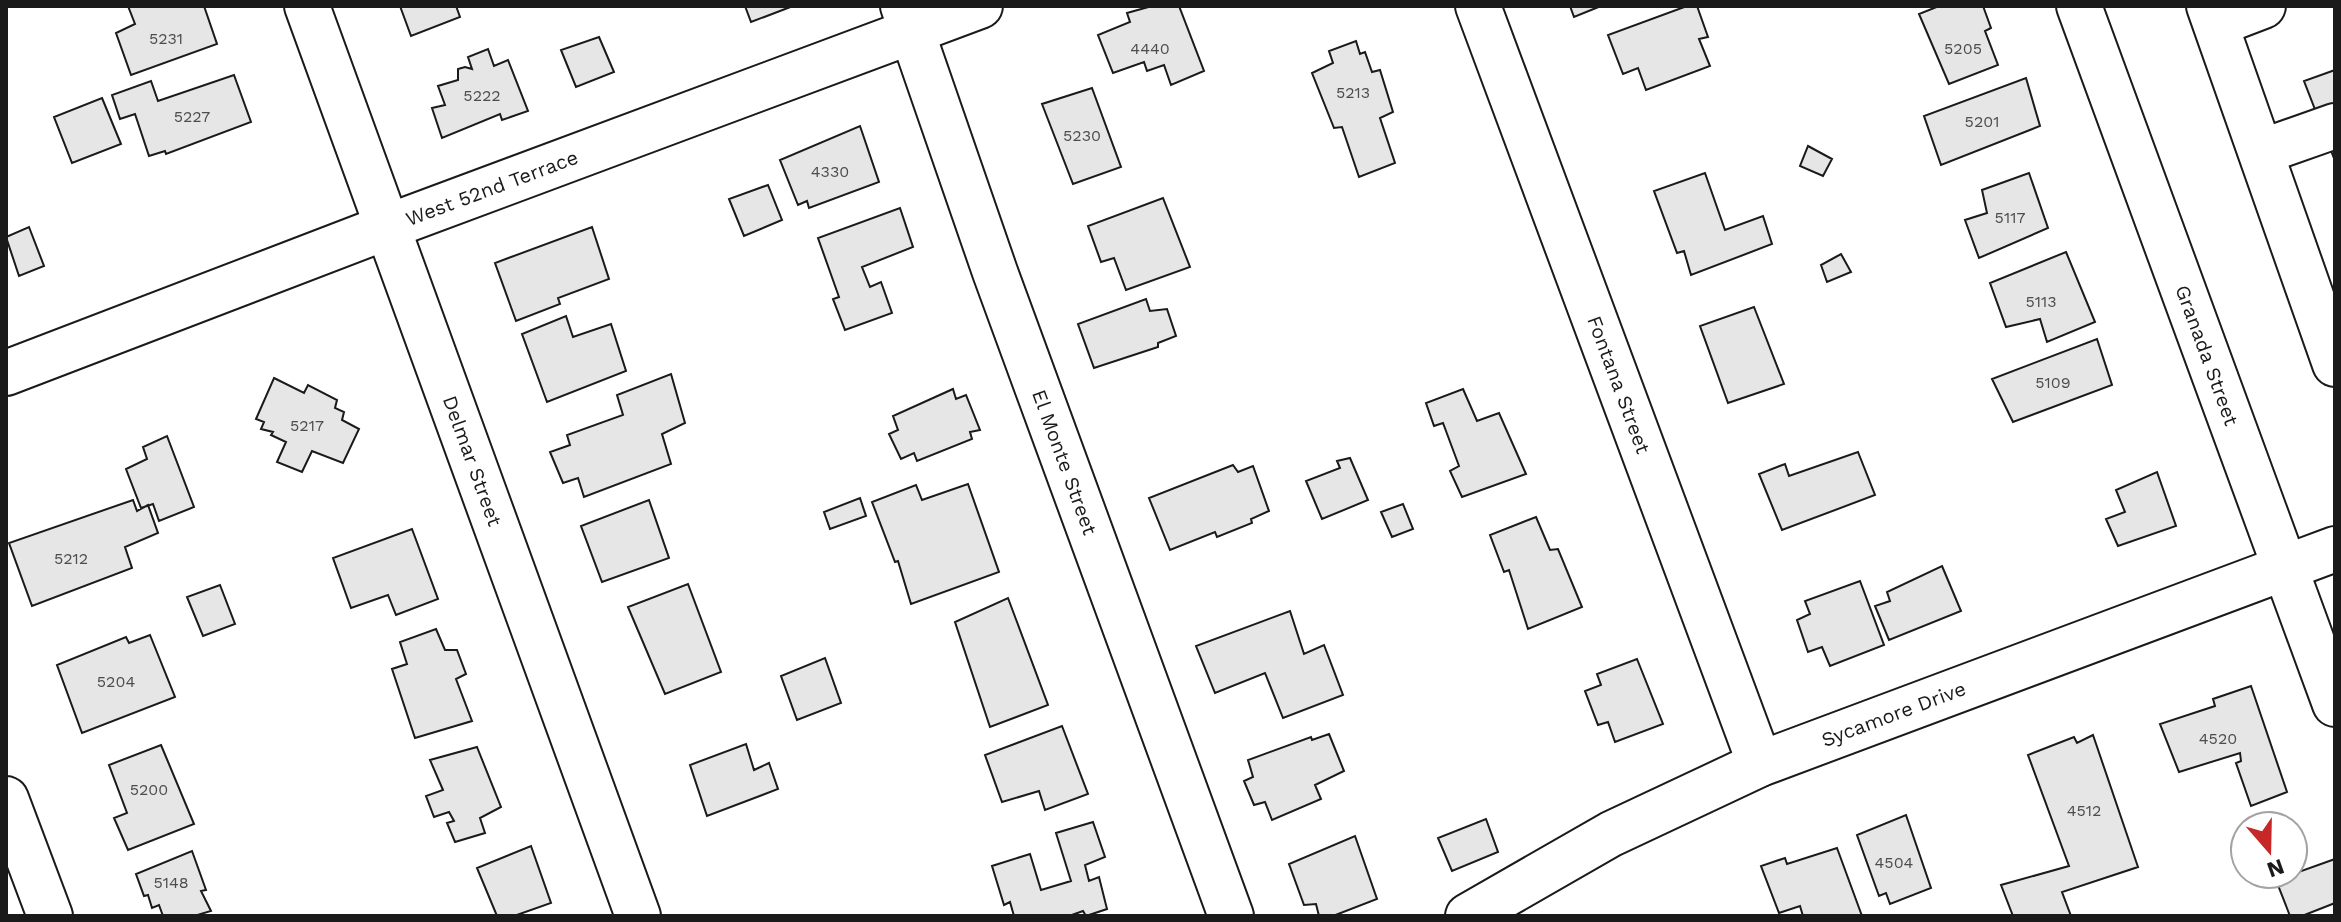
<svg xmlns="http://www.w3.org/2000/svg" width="2341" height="922" font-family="'Work Sans',sans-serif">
  <rect width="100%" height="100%" fill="#fff"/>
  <path fill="#e6e6e6" stroke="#1a1a1a" stroke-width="2" d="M128,6H204L217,44L131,75L116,33L135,24Z
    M400,6H456L460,17L411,36Z
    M745,6H793L751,22Z
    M1152,6H1179L1204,71L1171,85L1164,65L1147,71L1144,62L1113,73L1098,35L1130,22L1127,13Z
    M1570,6H1601L1574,17Z
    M1687,6H1697L1708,37L1699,39L1710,66L1646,90L1638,68L1623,74L1608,35Z
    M1939,6H1983L1991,28L1985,31L1998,65L1949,84L1919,14Z
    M599,37L614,72L576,87L561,50Z
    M1356,41L1360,54L1365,52L1372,72L1380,70L1393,112L1380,118L1395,163L1359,177L1342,127L1334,128L1312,73L1333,63L1329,51Z
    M488,49L494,66L508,60L528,111L502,120L500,114L442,138L432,108L445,105L438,86L458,80V69L465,67L472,69L468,57Z
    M2335,70V161L2304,81Z
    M234,75L251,122L166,154L165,151L149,156L135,114L120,119L112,95L151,81L158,101Z
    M2026,78L2040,126L1941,165L1924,116Z
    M1092,88L1121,167L1073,184L1042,104Z
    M102,98L121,144L72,163L54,117Z
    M860,126L879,182L809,208L807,201L798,205L780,160Z
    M1808,146L1832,159L1823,176L1800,166Z
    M1705,173L1725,230L1763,216L1772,244L1691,275L1684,251L1677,253L1654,191Z
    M2029,173L2048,228L1979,258L1965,220L1987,213L1982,190Z
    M768,185L782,220L744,236L729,199Z
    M1163,198L1190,267L1126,290L1114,258L1101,262L1088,226Z
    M900,208L913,247L862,267L870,287L881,282L892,313L845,330L833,299L839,297L818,238Z
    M29,227L44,266L19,276L6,237Z
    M592,227L609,279L558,298L560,304L516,321L495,263Z
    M2066,252L2095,322L2047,342L2040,319L2006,327L1990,283Z
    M1841,254L1851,272L1827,282L1821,265Z
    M1146,299L1150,311L1167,309L1176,336L1158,343V347L1094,368L1078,324Z
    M1754,307L1784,384L1728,403L1700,326Z
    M566,316L573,337L611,324L626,371L547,402L522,334Z
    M2097,339L2112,385L2013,422L1992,379Z
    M671,374L685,423L662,434L671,464L584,497L578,478L563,483L550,452L570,445L567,435L623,415L617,395Z
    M274,378L304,393L308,385L337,400L335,408L344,412L342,420L359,429L343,463L312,451L302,472L277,462L286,442L271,435L273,432L261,429L264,422L256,419Z
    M953,389L956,399L966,395L980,430L970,432L972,439L917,461L914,453L901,459L889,434L898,430L893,416Z
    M1463,389L1477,421L1499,413L1526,474L1462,497L1450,471L1459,466L1443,423L1434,426L1426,403Z
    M167,436L194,507L159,521L153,504L141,508L126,469L147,459L143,447Z
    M1858,452L1875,495L1782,530L1759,474L1785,464L1789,476Z
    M1350,458L1368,500L1322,519L1306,481L1340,468L1337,461Z
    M1233,465L1238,472L1253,466L1269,511L1251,519L1252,523L1217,537L1215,532L1170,550L1149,498Z
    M2157,472L2176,526L2118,546L2106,519L2125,512L2116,490Z
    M968,484L999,572L911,604L898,561L895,562L872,502L916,485L922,500Z
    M860,498L866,516L830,529L824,512Z
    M133,500L137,511L148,505L158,533L125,547L132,568L32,606L9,543Z
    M649,500L669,558L602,582L581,526Z
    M1403,504L1413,529L1392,537L1381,512Z
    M1536,517L1550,550L1558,549L1582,607L1528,629L1509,570L1504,572L1490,535Z
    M412,529L438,599L396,615L388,595L351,608L333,558Z
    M1942,566L1961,611L1889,640L1875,606L1890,601L1887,592Z
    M1860,581L1884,645L1830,666L1822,647L1808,652L1797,620L1810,614L1805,601Z
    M688,584L721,672L665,694L628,607Z
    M220,585L235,624L203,636L187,597Z
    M1008,598L1048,705L990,727L955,622Z
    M1290,611L1304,654L1324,645L1343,695L1283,718L1265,673L1215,693L1196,646Z
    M436,629L445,650H457L466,674L456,679L472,721L415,738L392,669L407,664L400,642Z
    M150,635L175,697L82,733L57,665L126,637L129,643Z
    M825,658L841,703L797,720L781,676Z
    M1637,659L1663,724L1615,742L1608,722L1598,725L1585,691L1601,685L1597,674Z
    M2251,686L2287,792L2251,806L2236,763L2241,761L2240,753L2179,772L2160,724L2215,706L2213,699Z
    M1062,726L1088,794L1045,810L1039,791L1002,802L985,755Z
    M1329,734L1344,771L1315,785L1321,799L1272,820L1265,802L1254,805L1244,781L1253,777L1248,760L1311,737L1312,740Z
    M2093,735L2138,867L2062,892L2071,916H2013L2001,885L2069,866L2028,755L2074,737L2077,743Z
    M746,744L754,770L769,763L778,789L707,816L690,765Z
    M161,745L194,824L128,850L114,818L127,813L109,765Z
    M477,747L501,807L480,818L485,833L455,842L447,823L454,821L449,812L434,817L426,796L443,790L430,760Z
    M1906,815L1931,888L1890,904L1886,893L1879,896L1857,835Z
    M1486,819L1498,852L1452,871L1438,838Z
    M1093,822L1105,857L1085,865L1089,881L1099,877L1107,909L1086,916L1083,911L1069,916H1014L1010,902L1004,905L992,866L1030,854L1041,890L1071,881L1056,833Z
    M1355,836L1377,899L1333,916H1319L1316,904L1304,905L1289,864Z
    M531,846L551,903L514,916H497L477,868Z
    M1837,848L1862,916H1803L1800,906L1779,913L1761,866L1785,858L1787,864Z
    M192,851L206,890L201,891L211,911L194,916H163L159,905L152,908L148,895L144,896L136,874Z
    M2335,859V903L2302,916H2290L2276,880Z"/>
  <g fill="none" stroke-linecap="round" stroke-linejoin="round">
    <defs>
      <g id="minor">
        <path id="s1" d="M307,6L638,916"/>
        <path id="s2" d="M903,6L995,272L1231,916"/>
        <path id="s3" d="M1478,6L1760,764"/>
        <path id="s4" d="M2079,6L2335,704"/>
        <path d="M2209,6L2335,364"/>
        <path d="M2216,24L2263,6"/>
        <path d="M2261,152L2335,126"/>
        <path id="s5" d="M6,373L387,227L980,6"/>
        <path d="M6,799L50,916"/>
        <path id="s6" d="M1468,916L1611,834L1760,764L2335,549"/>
      </g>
    </defs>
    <use href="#minor" stroke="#1a1a1a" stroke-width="48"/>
    <use href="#minor" stroke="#fff" stroke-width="44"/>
  </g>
  <g text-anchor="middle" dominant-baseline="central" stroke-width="6" stroke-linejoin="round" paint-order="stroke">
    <g font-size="16" fill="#4d4d4d">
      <text x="166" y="38">5231</text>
      <text x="1150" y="48">4440</text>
      <text x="1963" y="48">5205</text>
      <text x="1353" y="92">5213</text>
      <text x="482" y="95">5222</text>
      <text x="192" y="116">5227</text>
      <text x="1982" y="121">5201</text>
      <text x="1082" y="135">5230</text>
      <text x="830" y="171">4330</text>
      <text x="2010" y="217">5117</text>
      <text x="2041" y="301">5113</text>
      <text x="2053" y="382">5109</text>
      <text x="307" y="425">5217</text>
      <text x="71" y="558">5212</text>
      <text x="116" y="681">5204</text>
      <text x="2218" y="738">4520</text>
      <text x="149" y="789">5200</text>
      <text x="2084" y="810">4512</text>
      <text x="1894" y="862">4504</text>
      <text x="171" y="882">5148</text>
    </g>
    <g font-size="20" fill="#1a1a1a" stroke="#fff">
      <text stroke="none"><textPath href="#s5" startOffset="520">West 52nd Terrace</textPath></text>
      <text stroke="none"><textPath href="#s4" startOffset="372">Granada Street</textPath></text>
      <text stroke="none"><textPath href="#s3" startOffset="404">Fontana Street</textPath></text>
      <text stroke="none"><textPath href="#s1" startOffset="484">Delmar Street</textPath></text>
      <text stroke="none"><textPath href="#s2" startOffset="484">El Monte Street</textPath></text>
      <text stroke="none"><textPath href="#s6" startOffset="472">Sycamore Drive</textPath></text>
    </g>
  </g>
  <rect width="2341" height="922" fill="none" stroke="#1a1a1a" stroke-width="16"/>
  <g transform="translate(2269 850) rotate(160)"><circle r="38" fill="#ffffff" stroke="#a3a3a3" stroke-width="2"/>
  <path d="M0-6L14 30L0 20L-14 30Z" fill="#c62828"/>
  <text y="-12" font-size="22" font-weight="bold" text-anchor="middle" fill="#1a1a1a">N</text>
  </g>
</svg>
